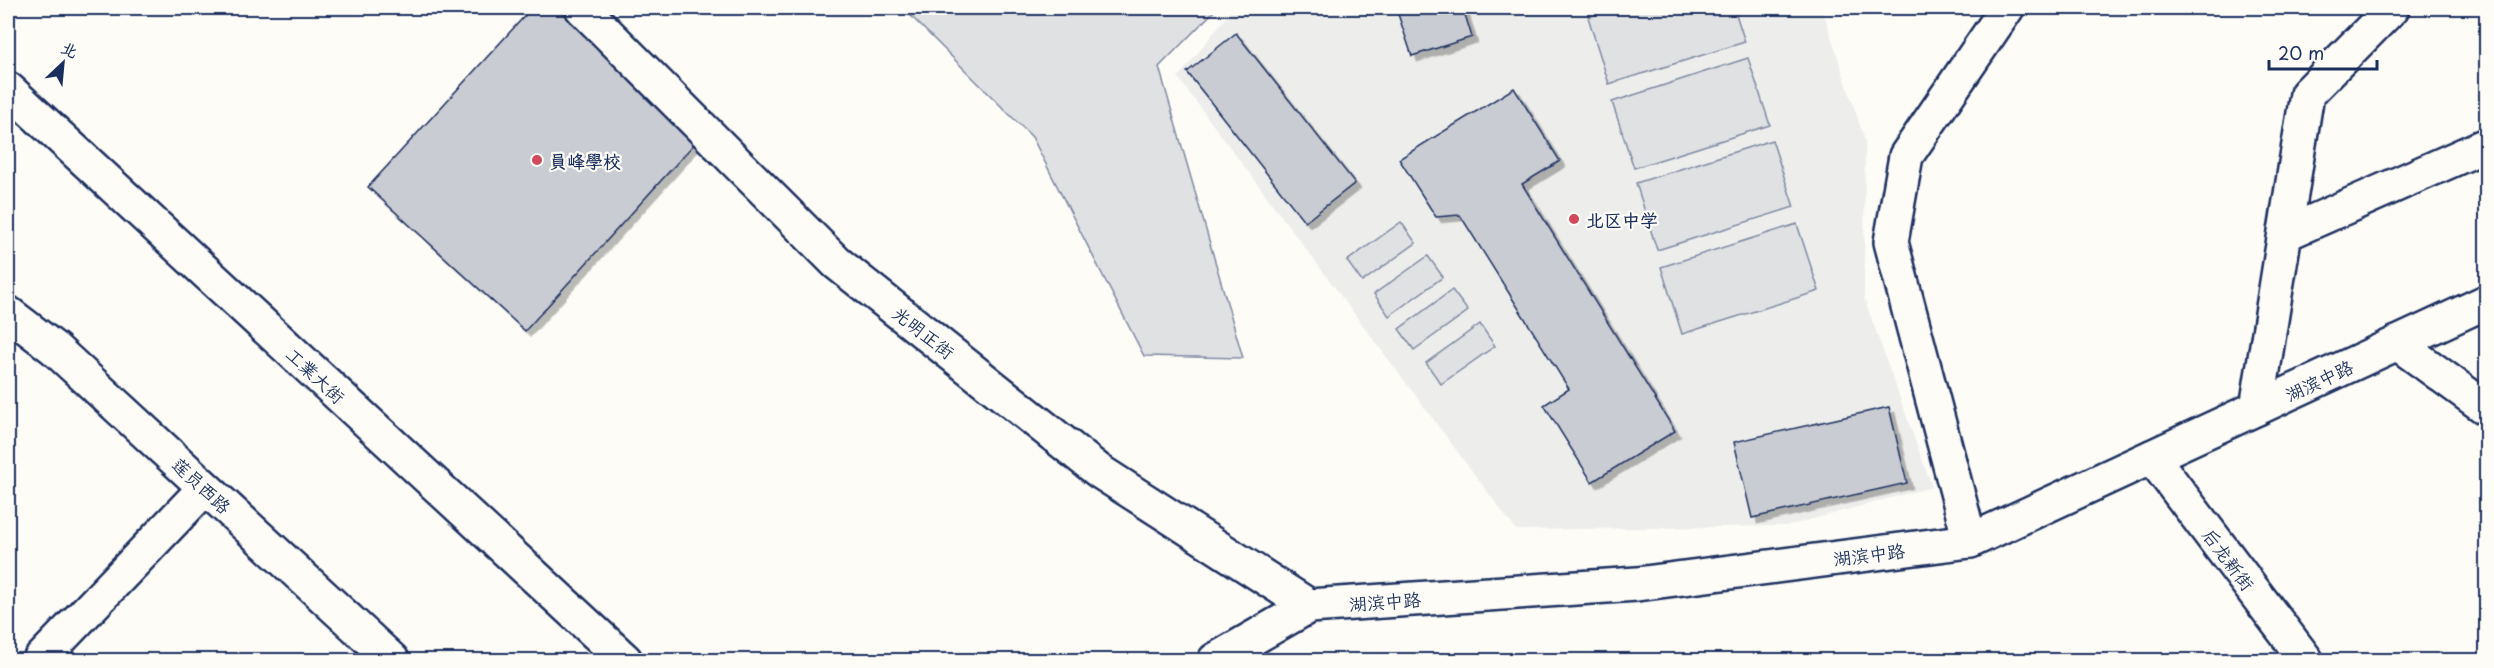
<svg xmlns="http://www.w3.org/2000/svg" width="2494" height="668" font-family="'Playpen Sans','LXGW WenKai TC',sans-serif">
  <defs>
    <filter id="shadow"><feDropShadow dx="5.5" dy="5.5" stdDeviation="0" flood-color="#0004"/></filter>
  </defs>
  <rect width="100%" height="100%" fill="#fdfcf7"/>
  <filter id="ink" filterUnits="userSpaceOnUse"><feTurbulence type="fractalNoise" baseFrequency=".0167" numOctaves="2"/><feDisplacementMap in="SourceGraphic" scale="12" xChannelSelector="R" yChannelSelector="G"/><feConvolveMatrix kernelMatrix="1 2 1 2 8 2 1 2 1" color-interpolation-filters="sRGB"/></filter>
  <g filter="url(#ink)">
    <path fill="#edeeec" d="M1233,8H1822L1865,141L1864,298L1932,487L1787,526L1516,530L1178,78Z"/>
    <path fill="#e0e1e3" stroke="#7e88a0" stroke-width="1.5" d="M903,8H1217L1159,67L1243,358L1144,356L1032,137Z
      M1619,8H1734L1745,42L1609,84L1588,17Z
      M1748,58L1770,125L1634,168L1612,102Z
      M1772,140L1794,207L1657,250L1636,183Z
      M1401,222L1416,243L1362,282L1347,261Z
      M1797,224L1819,291L1682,334L1661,267Z
      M1428,256L1443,277L1389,316L1374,294Z
      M1452,290L1468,311L1414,350L1399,329Z
      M1480,324L1495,346L1441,384L1426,363Z"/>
    <path fill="#c9ccd3" stroke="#1b2f5e" stroke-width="1.5" filter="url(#shadow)" d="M532,8H568L705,132L525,331L368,187Z
      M1396,8H1463L1472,37L1412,56Z
      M1236,33L1355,183L1305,222L1187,72Z
      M1514,88L1560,161L1522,184L1675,431L1592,482L1544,405L1569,389L1460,215L1436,217L1399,159Z
      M1889,407L1907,483L1752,518L1734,442Z"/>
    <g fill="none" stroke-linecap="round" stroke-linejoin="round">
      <defs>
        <path id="minor" d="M582,8L837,263L1099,471L1309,606
          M8,89L625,660
          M2285,234L2486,145
          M2397,343L2486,408
          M2257,408L2307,94L2392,8
          M2152,457L2306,660
          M1970,541L1891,242L1906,156L2007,8
          M40,660L205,488"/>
        <path id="major" d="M8,313L55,349L392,660
          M1215,660L1309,606L1637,584L1970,541L2486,302"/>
      </defs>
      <use href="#minor" stroke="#1b2f5e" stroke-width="38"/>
      <use href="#major" stroke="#1b2f5e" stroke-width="38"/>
      <use href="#minor" stroke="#fdfcf7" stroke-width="33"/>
      <use href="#major" stroke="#fdfcf7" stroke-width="33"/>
    </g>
  </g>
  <g fill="#d1495b" stroke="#fdfcf7" stroke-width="2">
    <circle cx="537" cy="160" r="6"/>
    <circle cx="1574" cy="219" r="6"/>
  </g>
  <g text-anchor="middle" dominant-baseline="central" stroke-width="4.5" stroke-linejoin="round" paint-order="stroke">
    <g font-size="18" font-weight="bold" fill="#1b2f5e" stroke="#fdfcf7" text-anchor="start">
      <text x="549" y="160">員峰學校</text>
      <text x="1586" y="219">北区中学</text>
    </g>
    <g font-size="18" fill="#1b2f5e" stroke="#fdfcf7">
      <text transform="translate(924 332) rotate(38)">光明正街</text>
      <text transform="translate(316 375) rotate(43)">工業大街</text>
      <text transform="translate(2319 380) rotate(-25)">湖滨中路</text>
      <text transform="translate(202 485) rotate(43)">莲员西路</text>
      <text transform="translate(1869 554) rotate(-7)">湖滨中路</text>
      <text transform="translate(2229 559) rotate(53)">后龙新街</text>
      <text transform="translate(1385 601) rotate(-4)">湖滨中路</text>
    </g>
  </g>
  <rect width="2494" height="668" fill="none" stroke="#fdfcf7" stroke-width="30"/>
  <rect x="15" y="15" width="2464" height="638" fill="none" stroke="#1b2f5e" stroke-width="2" filter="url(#ink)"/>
  <g transform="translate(63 63) rotate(26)" stroke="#fdfcf7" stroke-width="4.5" paint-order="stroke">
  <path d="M0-4.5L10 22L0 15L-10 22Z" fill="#1b2f5e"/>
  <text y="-9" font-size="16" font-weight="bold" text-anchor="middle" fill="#1b2f5e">北</text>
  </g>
  <path d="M2269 60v9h108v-9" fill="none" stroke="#1b2f5e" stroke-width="3"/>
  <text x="2278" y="60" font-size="18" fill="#1b2f5e" stroke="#fdfcf7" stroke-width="4.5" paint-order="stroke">20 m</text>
</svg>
